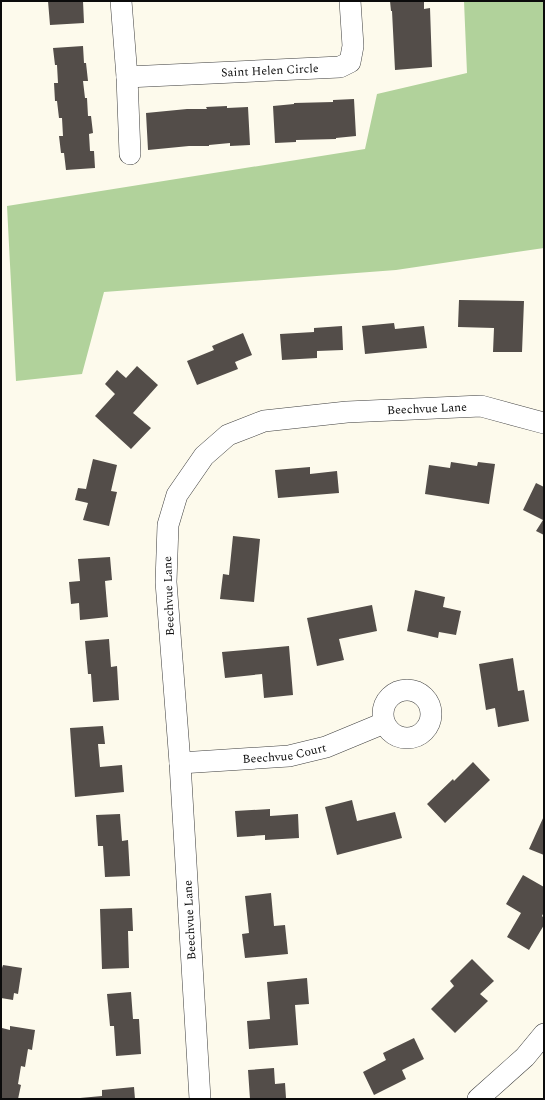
<svg xmlns="http://www.w3.org/2000/svg" width="545" height="1100" font-family="Spectral,serif">
  <rect width="100%" height="100%" fill="#fdfaec"/>
  <path fill="#b1d29b" d="M464,1H544V248L396,270L104,292L82,374L16,381L7,206L365,149L377,94L467,73Z"/>
  <path fill="#534d49" d="M48,1H83L84,23L50,25Z
    M390,1H424V9L430,8L432,67L395,70L392,11H391Z
    M83,46L84,63H86L88,81H83L85,98H87L88,116H91L93,133L89,134L90,151H94L95,168L66,170L64,153H61L59,136H63L62,118H59L57,101H55L54,83H58L57,65H55L53,48Z
    M354,99L356,136L336,138V139L296,140V142L275,143L273,106L294,104V103L333,102V100Z
    M227,106V108L248,107L250,145L230,146V143L209,145V146H189L148,150L146,113L187,109H207L206,107Z
    M459,300L524,301L522,352H493L494,328L458,327Z
    M394,323L395,329L424,326L427,348L365,354L362,326Z
    M342,326L343,350L317,351V358L282,360L280,334L314,332V328Z
    M243,333L252,355L235,362L238,369L197,385L187,361L214,350L212,346Z
    M137,366L158,385L133,413L151,428L131,449L95,416L115,394L105,384L117,370L126,378Z
    M93,459L117,465L111,491L117,492L109,526L83,520L88,503L75,500L78,488L86,489Z
    M451,462L477,466L478,462L495,464L489,504L425,494L429,465L450,468Z
    M310,467V474L337,471L339,493L278,498L275,470Z
    M536,483L544,487V535L536,531L543,520L523,510Z
    M233,536L260,539L254,602L220,599L223,574L229,575Z
    M110,557L112,580L105,581L108,617L80,620L79,603L71,604L69,582L80,581L78,559Z
    M415,590L445,597L443,607L461,611L456,635L439,632L438,638L407,631Z
    M372,605L377,631L339,639L344,660L317,666L307,618Z
    M109,639L111,667L117,666L119,700L93,702L91,674H88L85,641Z
    M289,646L293,695L264,698L262,674L225,678L222,652Z
    M513,658L518,691L524,690L529,721L498,727L495,708L486,710L479,664Z
    M103,726L105,744H98L100,767L122,765L124,792L75,797L70,728Z
    M473,762L490,780L445,823L427,804L453,779L454,781Z
    M352,800L357,821L395,812L402,838L337,855L325,807Z
    M270,809V816L298,814L299,838L265,840V835L237,837L235,811Z
    M120,814L122,841L128,840L130,876L105,877L103,846H98L96,815Z
    M544,816V855L529,849Z
    M523,875L544,887V912L542,916L544,918V925L529,950L507,937L521,913L506,904Z
    M271,893L274,926L285,925L288,954L245,958L242,934L249,933L245,896Z
    M132,908L133,931H128L129,968L102,969L100,909Z
    M472,959L494,981L480,994L488,1001L455,1033L431,1009L454,986L450,981Z
    M3,965L22,968L18,994L14,993L13,1000L1,998V968H2Z
    M307,978L309,1004L295,1005L298,1045L249,1049L247,1021L270,1019L267,982Z
    M131,992L133,1019H139L141,1054L116,1056L114,1026H110L107,994Z
    M10,1026L35,1030L32,1050L28,1049L25,1067L21,1066L18,1084L21,1085L18,1099H1V1032L2,1028L10,1030Z
    M414,1038L424,1059L402,1070L406,1079L374,1095L363,1072L386,1060L383,1053Z
    M274,1068L275,1084L285,1083L286,1098L280,1099H250L248,1070Z
    M134,1087L135,1099H80V1098L102,1096V1090Z"/>
  <g fill="none" stroke-linecap="round" stroke-linejoin="round">
    <defs>
      <g id="minor">
        <path d="M121,1L127,77L130,154"/>
        <path id="s1" d="M127,77L340,67L350,62L353,46L350,1"/>
        <circle cx="407" cy="714" r="24"/>
        <path id="s2" d="M180,763L289,756L326,747L384,723"/>
        <path id="s3" d="M200,1099L180,763L166,582L168,525L177,495L204,456L228,435L264,421L347,412L481,406L544,423"/>
        <path d="M478,1099L525,1057L544,1034"/>
      </g>
    </defs>
    <use href="#minor" stroke="#3e3e3e" stroke-width="22"/>
    <use href="#minor" stroke="#fff" stroke-width="21"/>
  </g>
  <g text-anchor="middle" dominant-baseline="central" stroke-width="4" stroke-linejoin="round" paint-order="stroke">
    <g font-size="12" fill="#0b0b0b" stroke="#fff">
      <text stroke="none"><textPath href="#s1" startOffset="143">Saint Helen Circle</textPath></text>
      <text stroke="none"><textPath href="#s3" startOffset="888">Beechvue Lane</textPath></text>
      <text transform="translate(169 596) rotate(-92)">Beechvue Lane</text>
      <text stroke="none"><textPath href="#s2" startOffset="105">Beechvue Court</textPath></text>
      <text transform="translate(190 920) rotate(-93)">Beechvue Lane</text>
    </g>
  </g>
  <rect width="545" height="1100" fill="none" stroke="#0b0b0b" stroke-width="4"/>
</svg>
